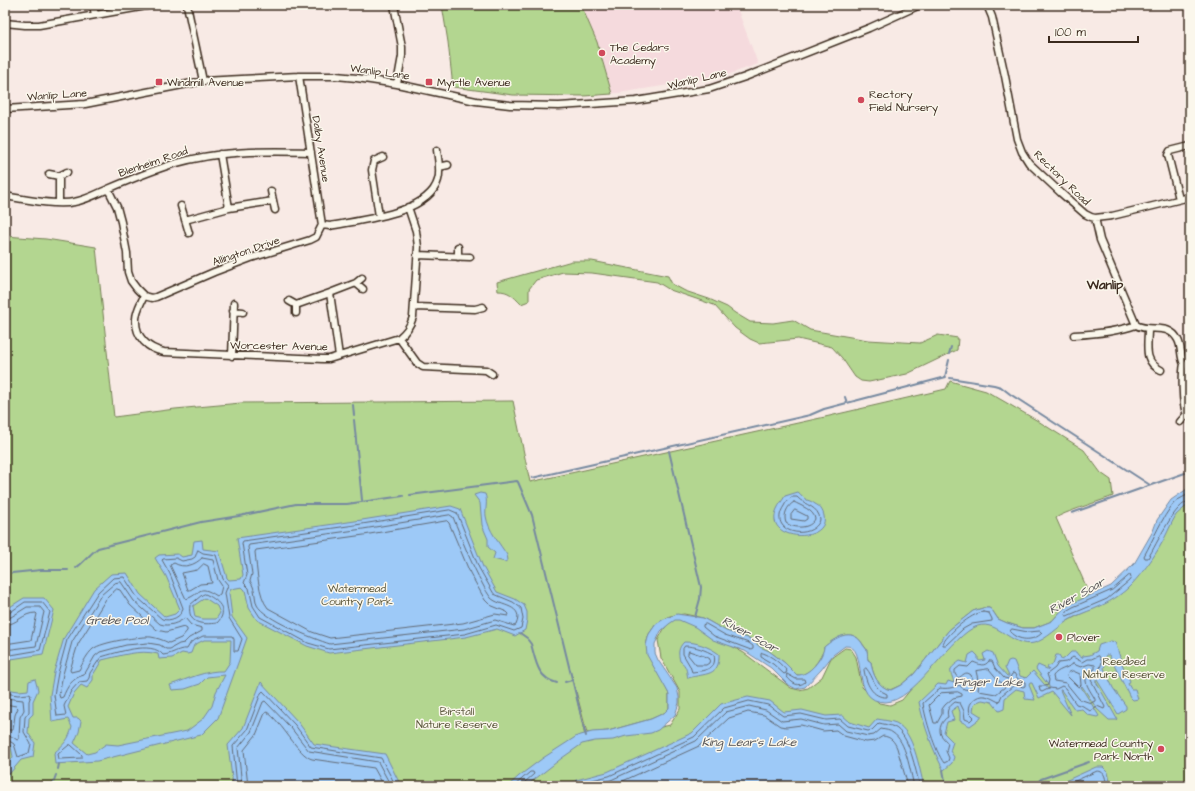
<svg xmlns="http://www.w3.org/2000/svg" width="1195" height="791" font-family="'Architects Daughter',sans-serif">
  <rect width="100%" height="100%" fill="#f8eae5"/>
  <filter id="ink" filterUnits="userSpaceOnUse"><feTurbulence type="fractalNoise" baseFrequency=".025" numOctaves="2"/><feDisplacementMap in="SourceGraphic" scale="8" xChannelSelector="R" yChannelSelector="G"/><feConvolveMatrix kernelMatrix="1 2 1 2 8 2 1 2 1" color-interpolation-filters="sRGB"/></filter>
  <g filter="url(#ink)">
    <path fill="#f5dadd" d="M442,5H736L758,64L724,76L619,93L584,96L513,95L456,88L453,87L448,42Z"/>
    <path fill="#b3d690" stroke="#778057" d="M442,5H581L597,42L612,94L584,96L513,95L453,87L448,42Z
      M5,236L46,239L96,247L114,417L175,409L241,403L513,401L530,482L825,417L946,389L950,381L986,391L1038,421L1084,450L1101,473L1111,480L1113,496C1104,500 1061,513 1056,518L1089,593L1087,597L1064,608L1052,621L1034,628H1023L1007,623L998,619L992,610L989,608H983L973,611L949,630L914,674L901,685L890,690C878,688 872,673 871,662L868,660C867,657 868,654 867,651C867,649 863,645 862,643C852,627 835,638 824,647V650C819,660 810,676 797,675L785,663L769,651L760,647L751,639L726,631L703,618L684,614L670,616L656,624L649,634L646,645L669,694V708L664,713L651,719L608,731L587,733L572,676L586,741L631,734L670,725L680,709V692L661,658L658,640L664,629L672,620L681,618L744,653L791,688L799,690L808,688L822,677L831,658L845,648L851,649L856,657L862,687L879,703L890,705L902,700L943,650L976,622H985L1030,642L1071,619L1116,596L1171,513L1190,499V786H5Z
      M572,261H592L668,276L672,284L685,291L709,299L727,307L735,313L750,322L773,323L793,320L810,330L868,340L920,343L938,335L958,338L957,350L907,374L869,382L861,381L855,377L842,358L832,347L798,339L759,343L750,339L735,328L714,305L670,290L657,282L592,273L563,272L536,280L529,289V301L521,304C513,296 509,291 498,291L497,282Z"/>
    <path fill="#9dc9f7" stroke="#7689a0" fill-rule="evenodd" d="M1190,487V503C1186,507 1180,511 1176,515C1170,525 1166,537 1159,548C1152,560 1142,573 1132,584C1122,595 1108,603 1094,609C1086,612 1077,615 1069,620C1059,626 1046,640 1034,643C1011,649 996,615 973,628C946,643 914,701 886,702C848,703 870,644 845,646L833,655L821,670L805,687L796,689L787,684L771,668L745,651L713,640L695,627L679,620H675L669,624L661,631L655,644V653L658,660L677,688L679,697V703L675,715L658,730L651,733L626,736L613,740L595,741L582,744L562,758L526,786H508L519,776L543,758L577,736L592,732L608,731L651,719L664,713L669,708V694L647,655L646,645L649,634L656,624L664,619L677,614L703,618L726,631L751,639L760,647L769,651L785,663L797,675C809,676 823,658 824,647C835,638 851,627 862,643C863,646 867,649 867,651C868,654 867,657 868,660L871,662C872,673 878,688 891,690L901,685L914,674L949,630L973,611L983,608H989L992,610L998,619L1007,623L1023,628H1034L1052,621L1064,608L1071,604L1111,586L1134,564L1153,531L1157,520L1171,500Z
      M798,492C801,494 803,498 807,500C810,501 813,502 815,504C820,506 823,511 824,516C830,544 762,542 777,509C779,504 783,500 785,496Z
      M480,493L485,494C488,501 485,509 486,516C488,530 500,544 507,555L508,560L505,562L493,559L495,553L488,547V539L482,525L480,503L474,495Z
      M451,506L460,509L483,567L497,592L515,599L524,605L527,612V620L525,630L515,636L497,629L466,637L329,653L307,646L257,620L249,608L245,590L242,587L231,589L229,593L232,617L247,638L218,718L201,735L97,761L55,764L54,753C64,744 69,740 72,727L68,719L52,722L50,695L54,672L64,638L94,589L111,574L127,573L140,594L165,617L175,614L180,609L166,576L155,558L159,555L178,554L182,557L192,555L194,541L202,540L203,549L219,551L227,578L229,580L241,579L243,575L237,538L362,520ZM205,598L217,606L220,613L216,619H203L195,617L193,606ZM204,640H231L230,662L224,671C206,670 188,679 170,685L172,690L185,689L200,684L207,677L225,675L216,692L212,706L203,719L187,731L118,745L106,744L95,752L87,754L74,743L79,732L81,721L78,718H73L68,707L74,693L81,685L87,688L93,680V675L102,660C120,656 139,649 158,654L159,659L172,658L182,653L187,654L191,653L194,645Z
      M24,598H44L54,610L43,654L5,660V610Z
      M1111,641L1115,642L1124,669L1130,681L1128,684L1131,689H1135L1138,699L1133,700L1130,697L1109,655H1106L1104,658L1107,663L1105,665L1104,668L1113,688L1126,706V709L1118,714L1097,680H1095L1117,719L1116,720H1109L1097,709L1082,686L1081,687L1099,716L1097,717L1088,715L1082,709L1075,710L1061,690H1060L1071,715L1052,692L1039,698L1032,683H1030L1029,685L1035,700L1025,699L1024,691L1016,689L1005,698L1004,709L999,711L992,702L982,700L977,702L974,705L973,711L981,716V718L970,726L960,721V712L958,706L951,711L954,720L947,722L944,733L953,742L950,751L954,757L952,763L944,770L943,769C932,748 924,726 919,702L938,684L946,685L948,681L954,683C951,670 946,671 960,661L967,663L969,655L974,652L978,656V660L980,661L985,660L983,654L988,651L993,653L998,666L1007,676H1009L1005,668L1008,661L1011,660L1014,661L1020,676L1026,678L1033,671L1049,690V686L1036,669L1038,665L1049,670L1047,667L1053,664L1056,655H1059L1062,660L1065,658L1071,652H1076L1078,655L1082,658L1083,656L1090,655L1097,651L1099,645Z
      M684,642C696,642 708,646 719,654C720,677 705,673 688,678C686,670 687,666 680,661C678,653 678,648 684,642Z
      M35,679L38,690L33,701V714L29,718L28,733L35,743L33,757L21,760L5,779V768L13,757L11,746L5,745V689L19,691L28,690L29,681Z
      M261,682L298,722L314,744L385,754L401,786H233L228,745L243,728Z
      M748,697L770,701L784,712L802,710L826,716L842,715L850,722L869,728L877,719C883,720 891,721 896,723C914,732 919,768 924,786H570L576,780L607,772L692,733L721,704Z
      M1096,767H1103L1108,772L1111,786H1054Z"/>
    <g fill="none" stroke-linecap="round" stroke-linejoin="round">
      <path stroke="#626a75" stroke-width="1" d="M1190,493C1185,497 1179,498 1174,503C1161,519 1154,538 1144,556L1145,558H1148C1157,544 1175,502 1190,501
        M792,497H797C805,506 819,506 820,520C812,542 766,533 784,506C786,502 788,499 792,497Z
        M794,502C801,506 814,510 815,519C810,529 795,529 786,523C783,515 787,506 794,502Z
        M450,510L457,513L479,568L494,594L513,602L521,608L523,619L521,628L514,631L496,625L465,634L329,649L308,643L260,617L253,606L249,588L244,583L247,575L242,543L243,541L362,524Z
        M795,510L807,516V519L804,521L791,519V515Z
        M450,515L453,517C462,540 471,563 483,585C485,589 488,594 491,598C500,607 525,604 516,625L514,626L495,620L464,629L330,644C314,639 264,619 257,605C254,597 256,589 250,581L252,574L248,547L249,545L363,529Z
        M447,521L449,523L470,573L485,600L490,605L507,612L509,614L508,616L495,614L463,623L330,638L312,632L268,608C258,596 257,569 255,552L256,550L364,535Z
        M198,550L203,553L216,555L223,579L228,585L225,593L229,618L242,639L238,651H234V639L232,636H203L191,642L187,649C178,648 174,654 163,655C152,640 116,653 101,657L90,673L89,678L87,681L79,682L71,691L64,706L66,715L57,716L54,695L58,673L67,640L98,592L113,578L124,577L137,597L162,619C170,622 182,617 183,608L170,574L162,560L163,559L176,558L182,561L192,559L195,557Z
        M202,558L213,560L218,580L222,586L220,594L217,596C197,583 202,594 186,599L170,565L174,563C184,569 195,565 202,558Z
        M204,564L208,566L212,583L200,584L190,590H188L182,573L197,570Z
        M1130,575L1131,578L1129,581L1107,599L1067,616L1065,615L1066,611L1073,607L1112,590Z
        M121,582L134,601L160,624C169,627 178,623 185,618L191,625L202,628V631L189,638L184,643L179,644L170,649H166L160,645L148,643L126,645L100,652L95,656L84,675C72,678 67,687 63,697L60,698L59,695L63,674L72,642L101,595L115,583Z
        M117,589L120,590L130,605L157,630L166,632L184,627L187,629V631L181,638L169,643C163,640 157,638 151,637C141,636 101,642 93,649C87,654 83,663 79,670L71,672L70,670L78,644L106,599Z
        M205,594C217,599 230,610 217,623C202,625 187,624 190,605L202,595Z
        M983,612L989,613L992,619V621L972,624L963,629L946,645H943V643C950,632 970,614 983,612Z
        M5,613H9L25,602H42L50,612L40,650L5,656
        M5,619L11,617L27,607H40L44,612L36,646L5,650
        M706,624L725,635L749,643L753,646V649L751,650L714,636L703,627V625Z
        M5,625C18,624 22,613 36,613L37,614L31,640L5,644
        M1012,629L1028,632L1040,631L1042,633C1033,642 1018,641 1010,632Z
        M685,646C695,646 706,650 714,655C718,670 702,671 692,672L690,666L683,654V649Z
        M689,651L707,657L710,659L709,663L706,665H696L688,655Z
        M763,653C772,656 781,664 787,671L786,673L784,674L773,664L761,657V654Z
        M1099,656L1102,662L1100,668L1103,676L1101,677L1094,675L1091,680L1105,707L1104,709L1097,706L1090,711L1083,706L1076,704L1065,688L1062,686L1056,689L1050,688L1042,692L1040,691L1039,686H1045L1048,685L1049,680L1047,674L1055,668L1058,663L1066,662L1073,657L1082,662L1087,659H1091Z
        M989,661H992L995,668L1004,678L1009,679L1012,674L1014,673L1018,679L1025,682V686L1023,687L1017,685L1013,686L1002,695L999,702C994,700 988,695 981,696C974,697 967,705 970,713C971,714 973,716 974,717L970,721L965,719L964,711L960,703L955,702C949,707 946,709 948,717C942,720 938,729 941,735C943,738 946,741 948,743L946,751L949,758L948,761L944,763C935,751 925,718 923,703L940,688C947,689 953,688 959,685L964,689L971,690L974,685L971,675C965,670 963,676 958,678L955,674V670L960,666L968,667L973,662C979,664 984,668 989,661Z
        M1073,664L1081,667L1089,664L1095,665V669C1078,677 1089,688 1095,699V701L1091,703L1079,699L1066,683L1054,681L1053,676C1058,669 1066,669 1073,664Z
        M866,668C875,678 872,688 887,694V697C872,698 866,683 864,670Z
        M989,669L999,681L1005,685V687L996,694L979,691L978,690L979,684L976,671Z
        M1073,671L1080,674L1081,685L1079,687L1077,686L1067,676L1068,673Z
        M787,674L796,679H804L805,682C798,688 792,683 787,677Z
        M958,692L962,694V696L953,698L945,705L942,709V714L937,723H934L929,705L941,693Z
        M5,693L18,695L29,694L31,695L29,701V712L25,717L24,732L31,744L29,753L18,757L14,744L11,742L5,741
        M5,698L23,700L24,710L20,717L19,739L17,740L13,737L5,736
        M5,704L16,706L18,708L15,715L13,730H5
        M71,745L82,755V758L59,759L58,754L69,745Z
        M237,786L233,746L247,730L261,693L263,691L295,725L311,747L381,758L396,786
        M242,786L238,748L251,732L263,702L265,701L291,728L309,751L378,762L391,786
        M248,786L244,750L256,735L265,713L267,712C282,722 298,755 312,759L374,768L384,786
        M514,786L530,772H533L534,774L525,782L524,786
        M576,786L579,783L609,776L694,737L724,708L749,701L768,705L783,716L801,714L826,720L840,719L848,726L868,731L872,730L879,723C883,724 890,725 894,727C910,735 915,770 920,786
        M589,786L611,780L696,741L726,712L749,706L766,710L782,721L801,719L824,725L838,724L846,731L868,736L874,735L881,729C885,730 890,730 893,733C906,741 910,771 914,786
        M612,786L699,746L729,718L748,712L764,715L780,726L786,727L801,725L823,731L836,730L844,736L866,742L875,741L883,736C891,737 894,741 897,748L908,786
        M1064,786L1097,771C1106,771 1105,779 1107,786"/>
      <path stroke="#7689a0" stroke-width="2" d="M949,354L951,347
        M945,377L949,360
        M950,378L994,385L1001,387L1010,394L1150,485
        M845,397L847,403
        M353,405L354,415
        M354,420L362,500
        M669,451L701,587L700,599L695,617
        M532,478L810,415L824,409L946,377
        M410,495L517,481L518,482L532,515L586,736
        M1072,513L1185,473
        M76,568C84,562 90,554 98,548L201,522L239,516L296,504H347L403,496
        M12,573L41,570H68
        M5,574H6
        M520,633L527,638
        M528,640L531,644C536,661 537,678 557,683
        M565,682L572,680
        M58,769L59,764
        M943,770L946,786
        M52,786L56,775
        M1034,786L1041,779L1089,762"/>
      <defs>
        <path id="minor" d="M93,5L95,15
          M187,5L203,81
          M394,5L402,47V56L397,84
          M987,5L992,17L1005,76L1017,139L1022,152L1029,163L1061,193L1085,214L1091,217L1095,218L1112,216L1190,197
          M5,23L25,25H39L152,5
          M299,76L322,225
          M5,109L85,104L203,81L299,76H336L357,78L397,84L476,101L510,105L559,106L636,101L709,89L745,77L869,28L920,5
          M220,154L229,208L273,201
          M439,167L448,165
          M49,174L59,176
          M108,189L117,207L121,222L127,253L128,272L131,281L137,289L144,296L152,298L156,297L214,272L251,258L310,240L316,237L322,225L330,226C359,220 429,214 438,180C441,171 438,159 437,150
          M271,191L275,210
          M5,196C23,199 57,206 74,202C86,200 97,194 108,189C129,180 151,171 173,164C220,150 263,151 311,152
          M1179,199L1168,155L1170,151L1190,146
          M59,203V176L67,172
          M181,206L189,233
          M379,216L372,170L374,161L383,157
          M1095,218L1100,240L1136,325C1150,333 1169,322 1178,340C1182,347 1180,357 1184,364L1190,365
          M185,220L229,208
          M417,255L470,257
          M458,257V247
          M356,283L363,289
          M144,296C141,303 136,311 136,319C135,337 148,349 164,352L323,359H329L399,338C406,332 410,327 413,317L418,247L416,231L408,207
          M289,301L296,305V313
          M296,305L330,293
          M414,307L475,309L483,307
          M233,311L243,312
          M1148,329C1148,346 1143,362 1161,370
          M1074,335C1094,334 1116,332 1136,325
          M399,338L417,363L423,367L486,370L492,374
          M232,356L234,303
          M339,356L330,293L356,283L362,278
          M1184,364C1182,373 1182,405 1186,412C1187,415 1187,414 1190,416
          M1180,422L1187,414"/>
      </defs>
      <use href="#minor" stroke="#3b2a1e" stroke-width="9"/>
      <use href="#minor" stroke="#fbf7ec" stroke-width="6"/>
    </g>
  </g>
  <g fill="#d1495b" stroke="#fbf7ec" stroke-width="1.5">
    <circle cx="602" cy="53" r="4"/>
    <rect x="155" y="78" width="8" height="8" rx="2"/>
    <rect x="425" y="78" width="8" height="8" rx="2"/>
    <circle cx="861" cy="100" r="4"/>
    <circle cx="1059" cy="637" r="4"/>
    <circle cx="1161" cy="749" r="4"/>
  </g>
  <g text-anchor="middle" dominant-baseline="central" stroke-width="3" stroke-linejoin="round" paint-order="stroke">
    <g font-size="11" fill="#3b2a1e" stroke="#fbf7ec" text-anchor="start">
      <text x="610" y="47">The Cedars<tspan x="610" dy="13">Academy</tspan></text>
      <text x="167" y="82">Windmill Avenue</text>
      <text x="437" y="82">Myrtle Avenue</text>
      <text x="869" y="94">Rectory<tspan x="869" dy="13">Field Nursery</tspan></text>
      <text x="1067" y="637">Plover</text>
      <text x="1153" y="743" text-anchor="end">Watermead Country<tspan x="1153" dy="13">Park North</tspan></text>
    </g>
    <g font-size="11" fill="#3b2a1e" stroke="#fbf7ec">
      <text transform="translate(380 72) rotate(8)">Wanlip Lane</text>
      <text transform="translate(697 79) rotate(-13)">Wanlip Lane</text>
      <text transform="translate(57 95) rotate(-4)">Wanlip Lane</text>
      <text transform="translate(321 149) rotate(81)">Dalby Avenue</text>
      <text transform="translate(153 162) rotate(-19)">Blenheim Road</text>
      <text transform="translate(1062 178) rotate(44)">Rectory Road</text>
      <text transform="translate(246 251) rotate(-19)">Allington Drive</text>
      <text transform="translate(279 346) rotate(1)">Worcester Avenue</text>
    </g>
    <g font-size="11" fill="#59553a" stroke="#fbf7ec">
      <text x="357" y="588">Watermead<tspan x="357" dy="13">Country Park</tspan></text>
      <text x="1124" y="661">Reedbed<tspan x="1124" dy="13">Nature Reserve</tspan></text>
      <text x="457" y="711">Birstall<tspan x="457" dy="13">Nature Reserve</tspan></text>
    </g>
    <g font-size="12" font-style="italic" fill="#545254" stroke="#fbf7ec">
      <text transform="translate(1077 596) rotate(-29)">River Soar</text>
      <text x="117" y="620">Grebe Pool</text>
      <text transform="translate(750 635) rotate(29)">River Soar</text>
      <text x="988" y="682">Finger Lake</text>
      <text x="749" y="742">King Lear's Lake</text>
    </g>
    <g font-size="13" font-weight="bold" fill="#3b2a1e" stroke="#fbf7ec">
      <text x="1105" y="285">Wanlip</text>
    </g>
  </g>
  <rect width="1195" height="791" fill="none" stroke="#fbf7ec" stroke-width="20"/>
  <rect x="10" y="10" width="1175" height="771" fill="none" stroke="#3b2a1e" stroke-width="1.5" filter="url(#ink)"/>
  <path d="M1049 36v6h89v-6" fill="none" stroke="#3b2a1e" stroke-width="2"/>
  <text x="1055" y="36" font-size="12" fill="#3b2a1e" stroke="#fbf7ec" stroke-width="3" paint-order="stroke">100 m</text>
</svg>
